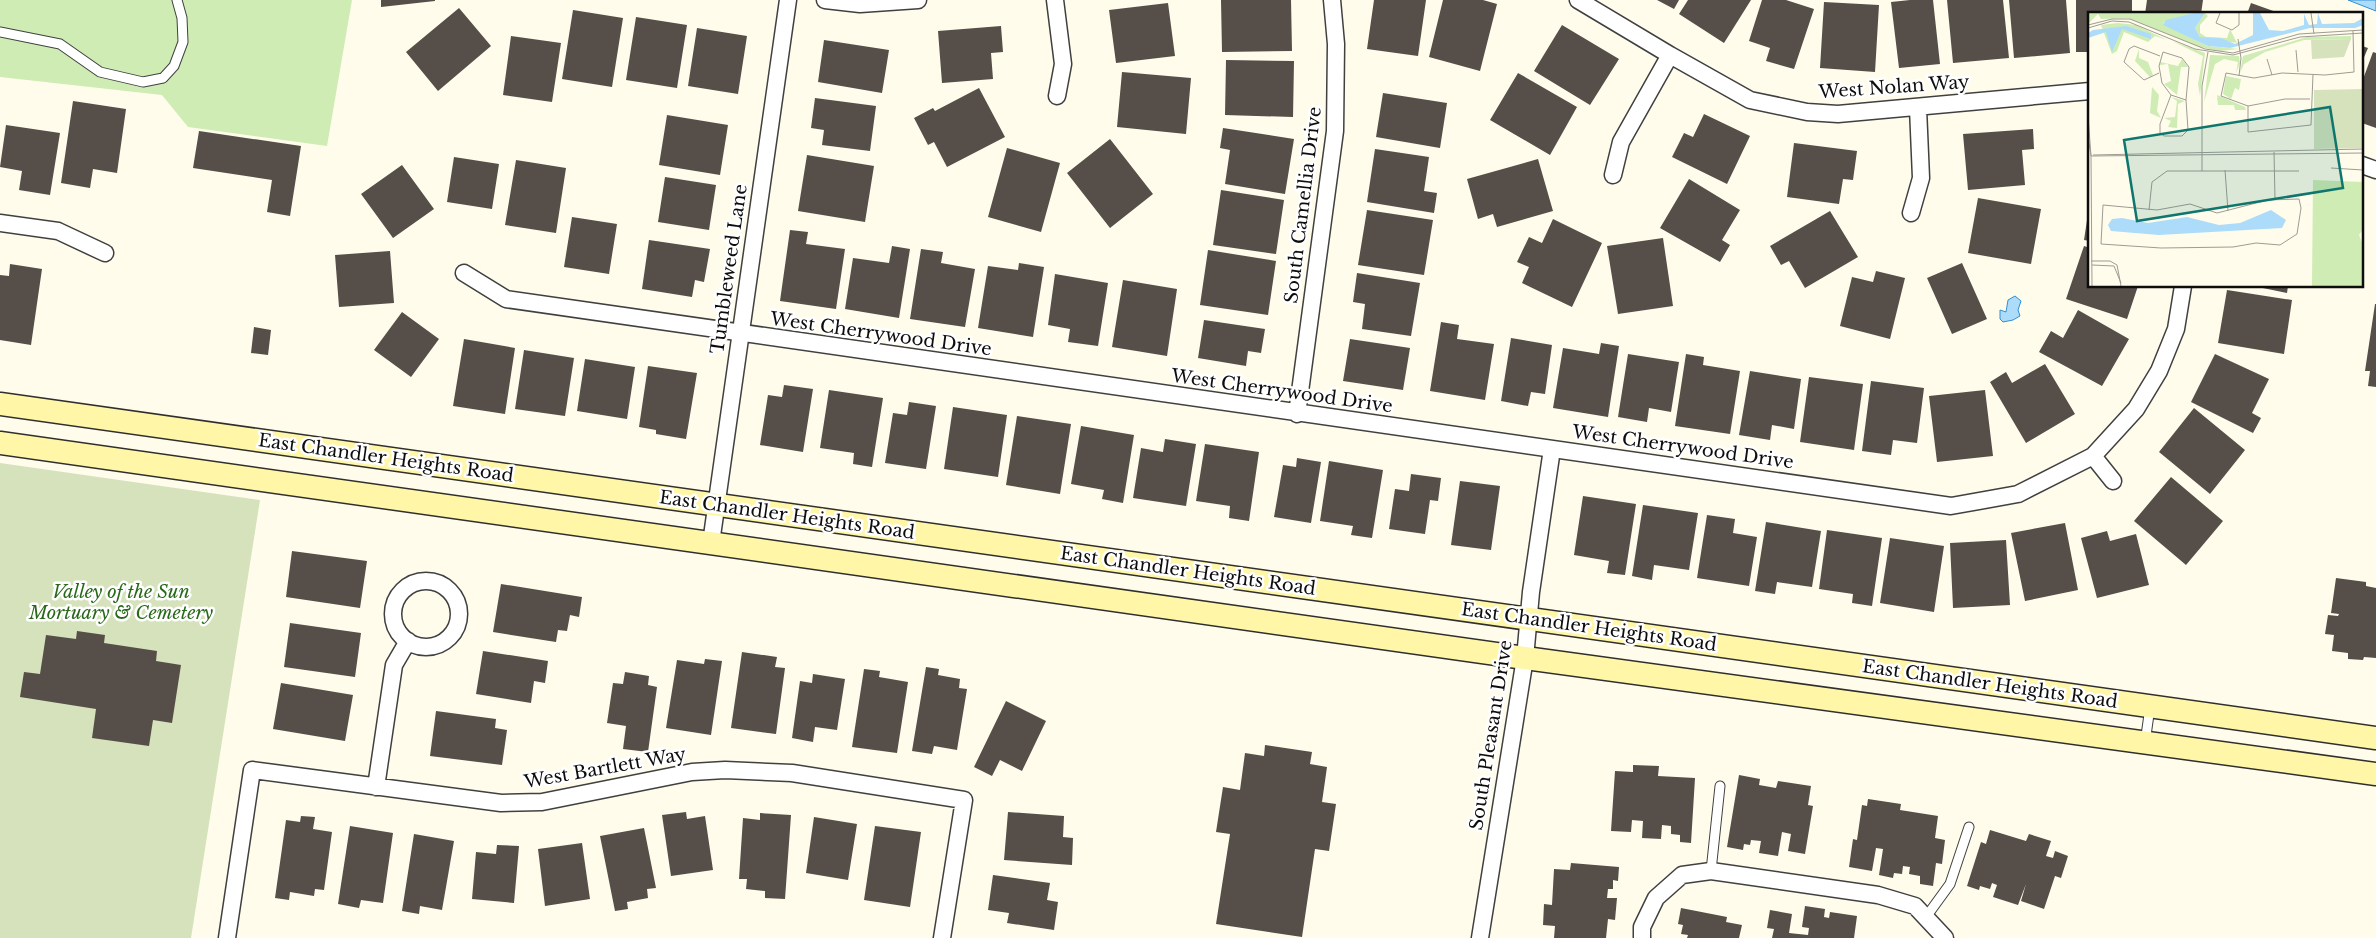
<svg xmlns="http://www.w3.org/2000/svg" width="2376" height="938" font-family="'Libre Baskerville',serif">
  <rect width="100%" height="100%" fill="#fffcec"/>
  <path fill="#cfecb4" d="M0,0H352L327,146L188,127L162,95L0,77Z"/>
  <path fill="#d5e2bc" d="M0,463L260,500L191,938H0Z"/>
  <path fill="#addcfa" stroke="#3090d5" d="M2348,0H2376V11Z
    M2015,296L2021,301L2018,310L2020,316L2013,320L2003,322L2000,319V310L2006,312L2008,300Z"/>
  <path fill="#564e48" d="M381,0H435V1L381,7Z
    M1221,0H1291L1292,51L1222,52Z
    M1374,0H1426L1418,56L1367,49Z
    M1443,0H1483L1497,4L1480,71L1429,57Z
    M1657,0H1679L1674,9Z
    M1688,0H1751L1724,43L1679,14Z
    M1762,0H1786L1814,9L1794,69L1766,61L1770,48L1749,41Z
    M1910,0H1933L1940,64L1899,68L1891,2Z
    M1947,0H2003L2009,58L1953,63Z
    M2009,0H2066L2070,53L2014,58Z
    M2076,0H2132V14H2090V52H2076Z
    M2147,0H2203L2201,14H2145Z
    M1824,2L1879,5L1875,72L1820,68Z
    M1168,3L1175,56L1116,63L1109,10Z
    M2251,3L2279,13V14H2247Z
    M459,8L491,46L438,91L406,52Z
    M573,10L623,18L612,87L562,79Z
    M636,17L687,25L677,88L626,80Z
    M1562,25L1619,59L1590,105L1534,71Z
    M1001,26L1003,52L991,53L993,79L942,83L938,31Z
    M697,28L747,36L738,94L688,86Z
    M511,36L561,43L552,102L503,95Z
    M824,40L889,50L882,93L818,82Z
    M2362,46L2368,48L2362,62Z
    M2373,52L2376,53V128L2362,123V82Z
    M1226,60L1294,61L1293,117L1225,115Z
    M1122,72L1191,78L1186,134L1117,127Z
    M1518,73L1577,107L1550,155L1490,120Z
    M979,88L1005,137L947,167L934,142L928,145L914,118L933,108L935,111Z
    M1383,93L1447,103L1440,148L1376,137Z
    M815,98L876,106L870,151L822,145L824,130L811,128Z
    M73,101L126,109L117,173L93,169L90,188L61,183Z
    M1704,114L1750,136L1727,184L1672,157L1684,133L1693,137Z
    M667,115L728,125L720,175L659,165Z
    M6,125L60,133L50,195L19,190L22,171L0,167Z
    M1223,128L1294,139L1285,194L1225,184L1230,150L1220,148Z
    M2033,129L2034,149L2022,150L2025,185L1968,190L1963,134Z
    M199,131L301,146L290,216L267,212L272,180L193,168Z
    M1110,139L1153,194L1110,228L1067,173Z
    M1794,143L1857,151L1853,180L1843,179L1839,204L1787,197Z
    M1007,148L1060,163L1041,232L988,217Z
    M1375,149L1429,157L1424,191L1437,193L1434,213L1367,202Z
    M807,155L874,166L865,222L798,211Z
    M454,157L499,164L492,209L447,202Z
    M1538,159L1553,211L1497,227L1493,214L1478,219L1467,179Z
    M516,160L566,168L556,233L505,225Z
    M402,165L434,209L393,238L361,194Z
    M665,177L716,185L709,230L658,222Z
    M1689,179L1740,210L1722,240L1730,245L1720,262L1660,228Z
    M1221,190L1284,200L1276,254L1213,245Z
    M1978,198L2041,209L2031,264L1968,253Z
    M2089,207H2090V241L2084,240Z
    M1367,210L1433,220L1424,275L1358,265Z
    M1830,211L1858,257L1805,288L1789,261L1781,265L1770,246Z
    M572,217L617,224L609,274L564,267Z
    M1553,219L1602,243L1572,307L1522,283L1529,267L1517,262L1529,237L1542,243Z
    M790,230L808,232L806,244L845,249L836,309L780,301Z
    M1663,238L1673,306L1618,314L1607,246Z
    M649,240L710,249L704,282L695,280L692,297L642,289Z
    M892,246L910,249L899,318L845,309L853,258L889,263Z
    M2084,246L2090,248V286H2138L2127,319L2066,299Z
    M921,249L943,252L941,263L975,269L965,327L910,319Z
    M1208,250L1276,261L1268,315L1200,305Z
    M390,251L394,303L339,307L335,255Z
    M1019,263L1044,267L1033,337L978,328L988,266L1018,270Z
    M1962,263L1987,319L1952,334L1927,278Z
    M10,264L42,269L31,345L0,340V275L9,276Z
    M1876,271L1905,278L1890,339L1840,326L1852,277L1873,282Z
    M1357,273L1420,283L1411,336L1362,329L1365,304L1353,302Z
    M1055,274L1108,283L1098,346L1068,342L1070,329L1048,325Z
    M1123,280L1177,289L1167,356L1112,347Z
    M2253,286H2288L2287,293Z
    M2227,290L2292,300L2284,354L2218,343Z
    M2375,304H2376V387L2368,386L2370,371H2365Z
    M2078,310L2129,339L2102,386L2039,352L2051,331L2063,338Z
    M402,312L439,339L411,377L374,350Z
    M1204,320L1265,329L1261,353L1248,351L1246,366L1198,358Z
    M1441,322L1459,325L1457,339L1494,344L1485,400L1430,391Z
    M254,327L271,330L268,355L251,353Z
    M1511,338L1552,345L1545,394L1531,392L1528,406L1501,401Z
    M464,339L515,348L505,414L453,406Z
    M1350,339L1410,348L1403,390L1343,381Z
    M1601,343L1619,346L1608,417L1553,408L1563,348L1599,354Z
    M524,350L574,358L565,416L515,409Z
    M1628,354L1679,362L1671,412L1649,408L1647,422L1618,417Z
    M1686,354L1704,357L1703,365L1740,371L1730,434L1675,426Z
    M2215,354L2269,379L2252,413L2261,418L2253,433L2191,402Z
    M585,359L635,367L627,419L577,411Z
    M2045,364L2075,414L2026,443L1990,382L2006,372L2012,383Z
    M648,366L697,373L686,439L656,434V430L639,427Z
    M1750,371L1801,379L1794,429L1772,425L1770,440L1739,435Z
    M1809,377L1863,384L1854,450L1800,442Z
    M1871,381L1924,388L1917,443L1893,440L1891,455L1862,451Z
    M784,385L813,389L803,452L760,445L768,395L782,397Z
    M829,390L883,398L872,467L853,464L854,453L820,448Z
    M1985,390L1993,456L1937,462L1929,396Z
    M909,402L936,406L926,469L885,463L893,413L907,415Z
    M953,407L1007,415L998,477L944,469Z
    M2194,408L2245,450L2210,494L2159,452Z
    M1017,416L1071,424L1060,494L1006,485Z
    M1081,426L1134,435L1123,503L1102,499L1104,490L1071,484Z
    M1165,439L1196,444L1186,506L1133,498L1141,448L1163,452Z
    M1205,444L1259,452L1249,521L1229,518L1230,506L1196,501Z
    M1297,458L1321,462L1311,523L1274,517L1283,465L1296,467Z
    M1329,461L1383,470L1372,538L1351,535L1353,526L1320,521Z
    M1411,474L1441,478L1438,501L1430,500L1425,534L1389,529L1395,489L1409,491Z
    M2171,477L2223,521L2186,565L2134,521Z
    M1460,481L1500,486L1491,550L1451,545Z
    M1583,496L1636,504L1625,575L1607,573L1609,561L1574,555Z
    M1643,505L1698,513L1689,570L1654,565L1652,580L1632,576Z
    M1707,515L1735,519L1733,533L1757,537L1749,586L1697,578Z
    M1766,522L1821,531L1812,587L1777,582L1775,594L1755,591Z
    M2065,523L2078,590L2025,601L2011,533Z
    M1827,530L1882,538L1872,606L1852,603L1853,594L1819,589Z
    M2107,531L2110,541L2136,534L2149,585L2097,598L2081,538Z
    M1890,538L1944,546L1934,612L1880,603Z
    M2006,540L2010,605L1953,608L1950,543Z
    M292,551L367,561L360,608L286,597Z
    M2336,578L2366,582V586L2376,588V658L2364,657L2363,660L2348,659V653L2332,651L2334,635L2325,634L2328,615L2338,616L2339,614L2331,613Z
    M501,584L582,597L579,617L570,615L567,631L558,630L556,642L493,632Z
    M290,623L361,633L355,677L284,667Z
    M77,631L105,635L104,643L157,651L156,661L181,665L172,723L153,720L149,746L92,738L96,709L20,697L24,672L40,674L46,635L76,639Z
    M483,651L548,661L545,683L534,681L531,703L476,694Z
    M742,652L777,657L775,667L785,668L776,734L731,728Z
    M705,659L722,661L711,735L666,728L677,660L704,664Z
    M926,667L939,669L938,675L960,679L959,688L967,689L957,750L934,746L932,754L912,751Z
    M864,669L880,671L879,677L908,682L897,753L852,747Z
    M625,672L649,676L648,685L657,687L648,752L623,749L626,726L607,723L613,683L623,684Z
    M813,674L845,679L837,730L815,727L813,742L792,738L800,681L812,683Z
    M281,683L353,695L345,741L273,729Z
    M1006,701L1046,721L1022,771L1000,760L992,776L974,767Z
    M436,711L496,719L495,728L507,730L502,765L430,756Z
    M1265,745L1312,752L1310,764L1327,767L1322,802L1336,804L1329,851L1315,849L1302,937L1216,924L1230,834L1216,832L1223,787L1240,790L1245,753L1264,756Z
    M1633,765L1659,766L1658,776L1695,778L1691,843L1680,842V835L1671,834V826L1662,825L1661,839L1642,838L1643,821L1632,820L1631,832L1611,831L1615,771L1633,772Z
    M1739,775L1760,779L1759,785L1776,788L1778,781L1811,786L1808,805L1813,806L1805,854L1788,851L1791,834L1782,832L1778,856L1759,853L1761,841L1751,840L1750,845L1744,844L1743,850L1727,847Z
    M1868,799L1901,804L1900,810L1938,816L1935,838L1945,840L1942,864L1936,863L1933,886L1920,884V876L1909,874L1910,867L1903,866L1902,874L1894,873L1893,878L1879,875L1883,849L1876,848L1872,871L1849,867L1853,839L1857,840L1862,805L1867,806Z
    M686,812L687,819L705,816L713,870L671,876L662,815Z
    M1008,812L1064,816L1063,837L1073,838L1072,865L1004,860Z
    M760,813L791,815L785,899L765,898V891L746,889L747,879H739L743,818L760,820Z
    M301,816L315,817L313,829L332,832L324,890L315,889L314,896L290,892L289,900L275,898L286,820L300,822Z
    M814,817L857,824L848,880L806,873Z
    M350,826L393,833L383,903L361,900L359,908L338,904Z
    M875,826L921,832L910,907L864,900Z
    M644,828L656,888L647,889L648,898L627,902L628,909L615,911L600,836Z
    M1990,830L2026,841L2029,834L2051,841L2046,856L2053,858L2055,851L2068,856L2061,878L2055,876L2044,909L2021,901L2026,884L2018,905L1993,897L1997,885L1992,883L1990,889L1980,886L1979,890L1967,886L1981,842L1986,844Z
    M414,834L454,841L442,910L420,906L419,914L402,911Z
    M582,843L590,899L545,906L538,849Z
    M497,845L519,846L514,903L472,899L476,852L496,854Z
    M1571,863L1619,867L1618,881L1613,880V889H1608L1607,898H1617L1615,920L1608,919L1606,938H1554L1555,926L1543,925L1544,904L1552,905L1554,869L1570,870Z
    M993,875L1050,883L1047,900L1058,902L1054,930L1007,923L1009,913L988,910Z
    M1805,906L1825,909L1824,917L1829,918L1830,912L1857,916L1854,938H1772L1774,929L1767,928L1770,910L1792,914L1789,933L1808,935L1809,928L1802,927Z
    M1681,908L1727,917L1726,922L1742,925L1739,938H1687L1688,935L1681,934L1683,925L1678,924Z"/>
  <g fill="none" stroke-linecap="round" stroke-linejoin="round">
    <defs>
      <path id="service" d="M0,32L60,44L100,72L143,82L163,78L174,66L183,42L182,18L177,0
        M2145,743L2150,707
        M1711,871L1720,786
        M1926,917L1950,884L1969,827"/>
      <path id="minor" d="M825,0L860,4L918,0
        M1055,0L1063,64L1057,96
        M1578,0L1670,55L1750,100L1807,112L1838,114L2090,91
        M2362,165L2376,170
        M1613,175L1621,142L1670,55
        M1911,213L1921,178L1918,108
        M0,223L58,231L105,253
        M464,273L506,299L1951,506L2018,494L2093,456L2136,409L2159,371L2176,329L2183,286
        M1297,414L1335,131L1336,44L1332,0
        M2093,456L2113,481
        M711,543L788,0
        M393 614a33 33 0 1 1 66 0a33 33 0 1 1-66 0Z
        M376,787L394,665L408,641
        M227,938L252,770L501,803L542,802L692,772L725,770L792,773L964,800L942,938
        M1480,938L1525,658L1531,592L1552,449
        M1642,938V927L1656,898L1682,875L1711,871L1878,895L1915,906L1945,938"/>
      <path id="secondary" d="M0,404L2376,738
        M0,443L1525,658L2376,774"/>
    </defs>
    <use href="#service" stroke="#404040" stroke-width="11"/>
    <use href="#minor" stroke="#404040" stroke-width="19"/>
    <use href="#secondary" stroke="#2f2f2f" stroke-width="25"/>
    <use href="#service" stroke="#fff" stroke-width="9"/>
    <use href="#minor" stroke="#fff" stroke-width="16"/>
    <use href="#secondary" stroke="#fff7a7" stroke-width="22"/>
  </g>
  <g text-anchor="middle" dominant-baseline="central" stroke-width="5" stroke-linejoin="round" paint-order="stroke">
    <g font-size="18" fill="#0d0d0d" stroke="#fff">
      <text transform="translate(1894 87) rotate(-4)">West Nolan Way</text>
      <text transform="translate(1303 205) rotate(-83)">South Camellia Drive</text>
      <text transform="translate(729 269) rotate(-82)">Tumbleweed Lane</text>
      <text transform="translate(881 334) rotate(8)">West Cherrywood Drive</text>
      <text transform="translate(1282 391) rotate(8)">West Cherrywood Drive</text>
      <text transform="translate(1683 447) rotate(8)">West Cherrywood Drive</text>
      <text transform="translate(386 458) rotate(8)">East Chandler Heights Road</text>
      <text transform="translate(787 515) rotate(8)">East Chandler Heights Road</text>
      <text transform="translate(1188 571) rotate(8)">East Chandler Heights Road</text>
      <text transform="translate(1589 627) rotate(8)">East Chandler Heights Road</text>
      <text transform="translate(1990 684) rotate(8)">East Chandler Heights Road</text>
      <text transform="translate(1491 735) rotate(-81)">South Pleasant Drive</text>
      <text transform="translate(605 768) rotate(-10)">West Bartlett Way</text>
    </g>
    <g font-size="18" font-style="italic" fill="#286819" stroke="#fff">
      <text x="121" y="592">Valley of the Sun<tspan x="121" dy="21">Mortuary &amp; Cemetery</tspan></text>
    </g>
  </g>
  <g transform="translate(2088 12)">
    <rect width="275" height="275" fill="#fffcec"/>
    <path d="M0,1H106L75,11L120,34L151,37L131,39L112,35L40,6L13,7L10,2L0,12ZM117,1L120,4L112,13V21L118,25L139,26L142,17L149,31L112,25L107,16ZM30,11L48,13L79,28L67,24L60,30L36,20L29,39L24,42L13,13ZM219,25L263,24V27L216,28L177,40L156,52L152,61L155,44ZM84,29L117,41L112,84L110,72L115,44ZM51,37V46L60,50L65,63L62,65L47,49ZM122,43L151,44L152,51L148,61L150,50L136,47L127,52L116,90ZM94,47L100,55H93L89,83L76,72L83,69L80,52L72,53V50L90,54ZM138,64L153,67L151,78L147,76L143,87L135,82ZM64,75L71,83L69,99L73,106L62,101ZM129,83L157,95L158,98H147L146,93H130ZM83,85L97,89L90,92L89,116L80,115L83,109L76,106L87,105L89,89ZM225,168L275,170V217L271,223L275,233V274H224Z" fill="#cfecb4"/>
    <path d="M263,27L256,45L224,47L223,28ZM275,77V136L226,137V78Z" fill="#d5e2bc"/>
    <path d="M106,1H117L107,16L112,25L133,26L147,32L165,23V1H172L181,18L195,19L216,13V2L221,13L229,12L230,1L234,12L266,11L275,6V13L267,16H222L142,36L120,34L75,13L78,8ZM38,14L63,22V27L34,17L24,40L18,20L0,26V21L5,18ZM183,198L198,208L194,216L71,223L23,219L20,213L24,207L34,206L60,211L99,205L131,213L152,211Z" fill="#addcfa"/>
    <path fill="none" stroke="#9e9c93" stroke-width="1" d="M132,1L128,11L144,18L151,13V1M223,1L226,22M0,13L24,7H42L117,37L145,41L211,22L275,18M0,16L24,9L41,10L107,37L145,43L212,25L275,21M150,27L153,46L151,64M208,38L210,60M179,47L184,63M71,61L56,68L36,50L41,37L46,34L72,44M83,83L72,112V121L76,124H94L100,118L98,88L101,55L94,46L75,40L71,54L74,71L83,83L98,88M222,87H197L160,94L133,84L138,61L166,66L194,61L237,63L266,60L265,19M160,94V120L223,113L225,62M0,104L3,144M0,124L3,144L4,274M186,140L187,187M5,143L275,137M3,144L275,141M243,156L275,158M137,158L140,199M114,159V74L120,40M211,187L213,196L209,222L192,233L168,231L145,235L73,236L13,232L15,193L69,198L102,192L129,201L180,188ZM61,198L64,170L79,159H211M3,249H22L29,253L33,274M4,253L26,254L33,271"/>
    <path fill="#0f766e" fill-opacity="0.15" stroke="#0f766e" stroke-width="2.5" d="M242,95L255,176L49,209L36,128Z"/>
    <rect width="275" height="275" fill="none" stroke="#0d0d0d" stroke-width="2.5"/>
  </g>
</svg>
